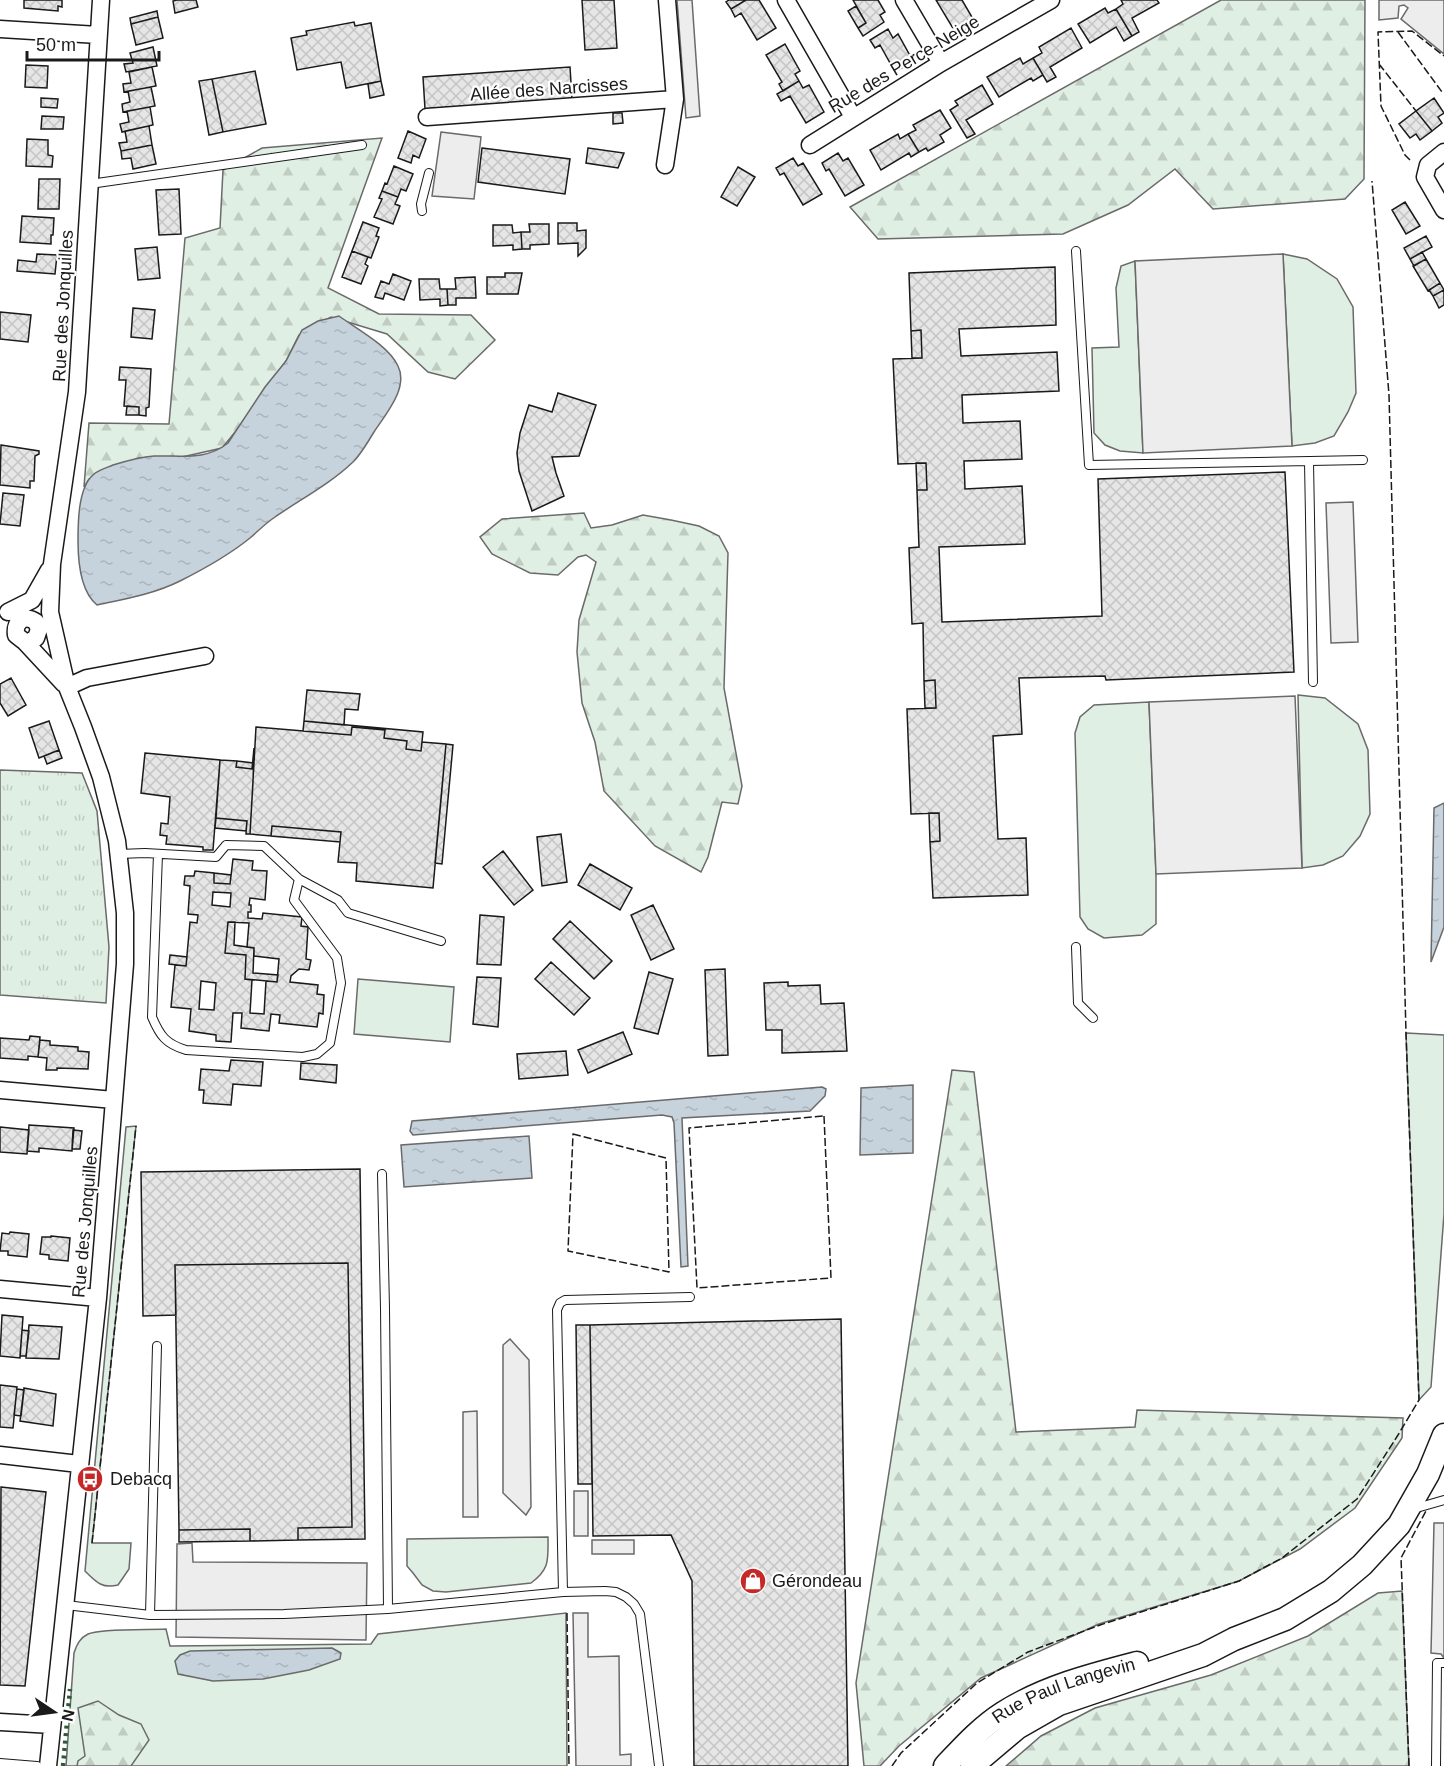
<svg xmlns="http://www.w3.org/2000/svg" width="1444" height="1766" font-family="Helvetica,sans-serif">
  <defs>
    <pattern id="forest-firs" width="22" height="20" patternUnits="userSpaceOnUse" patternTransform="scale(1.5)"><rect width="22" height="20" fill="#e0efe3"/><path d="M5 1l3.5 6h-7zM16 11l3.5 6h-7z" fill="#c0ccc2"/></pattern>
    <pattern id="park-tufts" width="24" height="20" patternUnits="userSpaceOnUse" patternTransform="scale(1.5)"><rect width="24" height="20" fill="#e0efe3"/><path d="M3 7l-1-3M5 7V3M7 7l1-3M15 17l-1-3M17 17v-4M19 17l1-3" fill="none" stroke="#c0ccc2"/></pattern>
    <pattern id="water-ripples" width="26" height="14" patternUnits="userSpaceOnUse" patternTransform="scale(1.5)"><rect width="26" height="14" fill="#c6d2dc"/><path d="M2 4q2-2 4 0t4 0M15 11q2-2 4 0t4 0" fill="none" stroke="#aab4bc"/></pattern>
    <pattern id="building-cross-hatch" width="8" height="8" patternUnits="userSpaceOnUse" patternTransform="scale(1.5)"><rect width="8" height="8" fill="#e6e6e6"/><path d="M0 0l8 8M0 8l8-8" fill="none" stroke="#c5c5c5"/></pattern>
  </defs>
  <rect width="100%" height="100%" fill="#fff"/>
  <path fill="#e0efe3" stroke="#6a6a6a" stroke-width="1.5" d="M1283,254L1307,259L1337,279L1353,307L1356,393L1348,412L1334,436L1315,443L1292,446Z
    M1135,261L1143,453L1120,451L1105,445L1094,433L1092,348L1119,347L1116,288L1121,266Z
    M1298,695L1325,698L1358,724L1368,750L1370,814L1360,836L1343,856L1323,865L1302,868Z
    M1149,702L1156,874V924L1142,935L1104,938L1088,929L1080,917L1075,733L1080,717L1094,705Z
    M358,979L454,987L450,1042L354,1034Z
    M1406,1033L1444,1035V1214L1431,1387L1419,1400Z
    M136,1126L92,1543H131L129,1569L118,1585C102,1589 96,1582 85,1571L126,1127Z
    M548,1537C548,1560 550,1569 531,1583L446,1592L433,1591L422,1585L413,1573L407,1566V1539Z
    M566,1613L567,1766H66L74,1653C77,1644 80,1638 88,1634C100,1628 150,1630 166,1629L170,1646L371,1644L378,1634Z"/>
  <path fill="url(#forest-firs)" stroke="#6a6a6a" stroke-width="1.5" d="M1221,0H1365L1364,179L1345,199L1213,209L1175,169L1128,205L1063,234L878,239L850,207Z
    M382,138L328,288L379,314L471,315L495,340L455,379L428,372L387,334L331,317L299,335L286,361L236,431L222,448L182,457L139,458L89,479L84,487L89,423L169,424L185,238L220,228L223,170L262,148Z
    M584,513L591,528L612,525L643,515L671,520L699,526L719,536L728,553L724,688L742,786L738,804L722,802L708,857L701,872L655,846L604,791L595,742L582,703L577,652L579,620L596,562L586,555L578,557L558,575L530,573L492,554L480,537L502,519Z
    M952,1070L974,1072L1016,1432L1135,1427L1137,1410L1403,1418L1402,1438L1355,1508L1300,1549L1239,1581L1099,1624L981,1678L899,1746L880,1766H864L856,1683Z
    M1402,1591L1409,1766H1006L1041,1736L1095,1708L1211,1675L1308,1636L1378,1593Z
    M98,1701L119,1715L141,1724L149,1740L131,1766H77L78,1761L85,1756L78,1708Z"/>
  <path fill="url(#park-tufts)" stroke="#6a6a6a" stroke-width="1.5" d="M0,770L82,773L97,811L109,947L106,1003L0,995Z"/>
  <path fill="#ededed" stroke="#6a6a6a" stroke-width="1.5" d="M677,0H692L700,116L686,118Z
    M1379,0H1444V54L1401,19L1408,8L1404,5L1399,6L1398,18L1379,20Z
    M441,132L481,137L474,199L432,196Z
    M1283,254L1292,446L1143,453L1135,261Z
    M1353,502L1358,642L1331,643L1326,503Z
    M1295,696L1302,868L1156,874L1149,702Z
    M510,1339L529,1360L531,1507L526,1515L503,1493V1345Z
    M477,1411L478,1517H463V1412Z
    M574,1491H588V1536H574Z
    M1434,1523H1444V1658L1441,1654L1431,1653Z
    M592,1540H634V1554H592Z
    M192,1543L193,1562L367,1563L366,1640L176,1637L177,1544Z
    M573,1613H588V1657L619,1656L620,1755L631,1754V1766H576Z"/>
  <path fill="url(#water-ripples)" stroke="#6a6a6a" stroke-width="1.5" d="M339,316C357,329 389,346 398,366C409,388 385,415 374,432C367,443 362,453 353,462C330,484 301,499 275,517C266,523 258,531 250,538C229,555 204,569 180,581C154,594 125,599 97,605C80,591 78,562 78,541C78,523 78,488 93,475C98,470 106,468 113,465C126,461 140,457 154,456C180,455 206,461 228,443L265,387L286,361L302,330L318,321Z
    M1444,803V927L1431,962L1434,808Z
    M913,1085V1153L860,1155L861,1088Z
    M822,1087L826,1089L825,1096L810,1111L682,1118L688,1266L681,1267L674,1123L672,1117L662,1115L413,1135L410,1131L412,1121Z
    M529,1136L532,1178L404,1187L401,1145Z
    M332,1648L341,1653L340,1659L309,1670L263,1679L213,1681L178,1674L175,1661L180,1655L190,1651Z"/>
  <path fill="url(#building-cross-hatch)" stroke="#1a1a1a" stroke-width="1.5" fill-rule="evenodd" d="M24,0H62V7L58,6V11L24,8Z
    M177,0H196L198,7L175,13L173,1Z
    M582,0H614L617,48L585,50Z
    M729,0H746L731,9L726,2Z
    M746,0H759L776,28L757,40L741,13L735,17L731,9Z
    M853,0H878L885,12L880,15L884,22L863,36L858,28L866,23Z
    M936,0H962L976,24L957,35Z
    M1121,0H1157L1159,3L1132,18L1139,32L1132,36L1116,9L1123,4Z
    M856,6L866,23L858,28L848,11Z
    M1105,8L1108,13L1116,9L1132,36L1124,41L1116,27L1090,43L1078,24Z
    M157,11L158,17L131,24L130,18Z
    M158,17L163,38L136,45L131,24Z
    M354,22L355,26L371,23L381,81L346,88L341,62L297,70L291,38L307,35L306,31Z
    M1071,28L1082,48L1050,67L1056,77L1047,82L1033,58L1042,53L1039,47Z
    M888,29L893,38L898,34L913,61L895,72L880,45L875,48L870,40Z
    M785,44L800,71L795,74L799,81L783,91L779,84L782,82L766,55Z
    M153,47L157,66L126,72L124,64L133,63L130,53Z
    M1020,58L1023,64L1033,58L1043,75L1033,81L1031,78L999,97L987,77Z
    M26,65L48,66L47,88L25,87Z
    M152,67L156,86L124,92L123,84L131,83L129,72Z
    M570,67L572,99L425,109L423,77Z
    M255,71L266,124L223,132L212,79Z
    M212,79L223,132L209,135L199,81Z
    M381,81L384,95L370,98L368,84Z
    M799,81L803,88L809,85L824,112L806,123L790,96L781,101L777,94Z
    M982,85L993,104L966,120L975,134L967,138L950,110L958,105L955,101Z
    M151,87L155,106L123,112L122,104L130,102L128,91Z
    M41,98L58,99L57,108L41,107Z
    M1434,98L1444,113L1438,117L1442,123L1432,131L1416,111Z
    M150,107L153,125L122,132L120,124L129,122L127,111Z
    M940,110L951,128L940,135L944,142L928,151L926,148L919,152L908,134L916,130L913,125Z
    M1416,111L1432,131L1420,140L1416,134L1410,138L1399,124Z
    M613,113H622L623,123L613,124Z
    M42,116L64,117L63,129H41Z
    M149,126L152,145L121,151L119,143L127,142L125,131Z
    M408,131L426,139L419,158L413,155L411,163L398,158Z
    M898,134L900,139L908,134L919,152L911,157L909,153L881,170L870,150Z
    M27,139L48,140V155L53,156L52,167L26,166Z
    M152,145L156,164L133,169L131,158L122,159L121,151Z
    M482,148L570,159L565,194L478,182Z
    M588,148L624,153L618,168L586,163Z
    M838,153L843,161L848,158L864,185L845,196L829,169L826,171L822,163Z
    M793,158L798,166L803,163L822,194L803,205L784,173L780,175L776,168Z
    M394,166L413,174L406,191L401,189L398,197L382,191L385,183L387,184Z
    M738,167L755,177L737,206L721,197Z
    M39,179H60L59,209H38Z
    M179,189L181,234L159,235L156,190Z
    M382,191L398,197L395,204L400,206L393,224L374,217L382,199L379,198Z
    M1405,202L1420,226L1406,234L1392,210Z
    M22,216L54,218L53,235H51V244L20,242Z
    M363,222L379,228L376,236L379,237L371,258L352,251Z
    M558,223H577V231L586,230V248L578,256V243L558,244Z
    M529,224H549V244L530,245V249H522L521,232H530Z
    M493,225H512L513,233L521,232L522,249L513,250V245L493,246Z
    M1426,236L1432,247L1410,259L1404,248Z
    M157,247L160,278L138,280L135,249Z
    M352,251L368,257L365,264L368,266L361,284L342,277Z
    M1422,252L1426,259L1414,266L1410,259Z
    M37,254L57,255L55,274L17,271L18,260L36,262Z
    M1426,259L1440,283L1428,291L1413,266Z
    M1055,267L1056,325L959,329L961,356L1057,352L1059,391L962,395L963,423L1020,421L1022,459L964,461L965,489L1022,486L1025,544L939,547L942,622L1102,616L1098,479L1285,472L1294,672L1106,680L1105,676L1019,678L1022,734L993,736L998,839L1026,838L1028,895L933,898L930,842L940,841L939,813L911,814L907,709L936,708L935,680L924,681L923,623L912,624L909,548L919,547L917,490H927L926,463L898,464L893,359L922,358L921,330L911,331L909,273Z
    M505,273H522L518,294H487V277H505Z
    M393,274L411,281L404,300L385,293L383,299L375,297L381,281L389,284Z
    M475,277L476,298H456V305H448L447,289H456L455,278Z
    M419,279H439L440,289H447L448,305L440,306V299L420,300Z
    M1440,283L1444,290L1433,296L1429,290Z
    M1444,290V305L1439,308L1433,296Z
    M133,308L155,310L152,339L131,337Z
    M0,312L31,315L28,342L0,339Z
    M921,330L922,358H912L911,331Z
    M120,367L151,369L149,407L146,408V416L139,415V407L124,406L126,380H119Z
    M558,393L596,405L579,456L552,457L556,473L564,496L532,511L519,471L517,453L520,433L529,405L552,412Z
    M127,406L139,407V415H126Z
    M1,445L39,451V454L35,456L34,481H30V488L0,485Z
    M916,463H926L927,490H917Z
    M3,493L24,495L20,526L0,524Z
    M11,678L26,705L8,716L0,703V684Z
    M935,680L936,708H925L924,681Z
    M307,690L360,694L358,710L345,709L344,725L304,721Z
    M49,721L59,750L39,758L29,728Z
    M304,721L423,732L421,751L406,749L407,741L384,738L385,730L352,727L351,735L303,731Z
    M256,727L351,735L352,727L385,730L384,738L407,741L406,749L421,751L422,742L446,744L433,888L356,881L357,863L338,862L341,832L272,826L271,836L250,834Z
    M446,744L453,745L442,864L435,863Z
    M254,748L253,782L250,834H246L247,821L216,818L220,760L237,761L236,767L252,769Z
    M59,750L62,758L47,764L44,756Z
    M145,753L220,760L213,850H203V847L166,844L167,836L160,835L161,823L168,824L170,797L141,793Z
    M237,761L253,763L252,769L236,767Z
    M929,813H939L940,841L930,842Z
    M216,818L247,821L246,831L215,828Z
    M272,826L341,832L340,842L271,836Z
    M561,834L567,882L542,886L537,837Z
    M503,851L533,890L514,905L483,867Z
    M233,859L253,861L252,870L267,871L265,900L250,898L249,905H251V912H248V918L262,919L263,913L302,917L301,926L308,927L306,959L311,960L309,970L299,969L291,976L290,982L318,985L317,994L324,995L323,1014L319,1013L317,1027L279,1023L280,1015L271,1014L269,1031L241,1028L242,1013H233L231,1042L216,1041V1035L189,1031L191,1009L171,1007L175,965L186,966L190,922L197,923L198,915L188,914L190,886L184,885L185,876H194L195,871L214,873V883L230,884ZM213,892L231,893L230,907L212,905ZM228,922L249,923L247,947L254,948V956L279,959L277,982L266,981L264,1014L250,1013L252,980L245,979L246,955L225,953ZM201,981L216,983L214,1010L199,1009Z
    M590,864L632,888L620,910L578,885Z
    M214,873L231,875L230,884L214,883Z
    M653,905L674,949L651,960L631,915Z
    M480,915L504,917L501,965L477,964Z
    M570,921L612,961L594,979L553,939Z
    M228,922H235L234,945L254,948L253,973L278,975L277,982L245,979L246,955L225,953Z
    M170,955L187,957L186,966L169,964Z
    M551,962L590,998L574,1015L535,979Z
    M725,969L728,1055L708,1056L705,970Z
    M649,972L673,979L658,1034L634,1028Z
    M477,977L501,978L498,1027L473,1024Z
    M788,982V986L820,985L821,1004L844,1003L847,1051L782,1053V1030H766L764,983Z
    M623,1032L632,1054L588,1073L578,1050Z
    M30,1036L40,1037L38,1057L28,1056V1060L0,1058V1038L29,1040Z
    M40,1040L50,1041V1045L78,1047V1051L89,1052L88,1069L57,1068V1070H46L47,1058L38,1057Z
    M566,1051L568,1075L519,1079L517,1054Z
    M231,1060L263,1062L261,1086L233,1084L231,1105L203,1103L204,1090H199L201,1069L229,1071Z
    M301,1063L337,1065L336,1083L300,1079Z
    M29,1125L74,1128L72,1151L39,1148V1152L27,1151Z
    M0,1127L29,1130L27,1154L0,1152Z
    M73,1130L82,1131L80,1149H72Z
    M360,1169L365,1539L298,1540V1528L352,1527L348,1263L175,1265L176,1315L143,1316L141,1172Z
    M10,1232L29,1234L27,1257L8,1255V1251H0L2,1233L9,1234Z
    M51,1236L70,1238L68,1261L49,1259V1255L40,1254L42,1237H51Z
    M348,1263L352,1527L298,1528V1540L250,1541V1529L179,1530L175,1265Z
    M2,1315L23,1317L20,1358L0,1356Z
    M841,1319L848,1766H694L692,1581L671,1535L593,1536L590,1325Z
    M29,1325L62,1327L59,1359L26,1358Z
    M576,1325H590L592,1484H578Z
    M22,1330L29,1331L26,1356H20Z
    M0,1385L17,1387L13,1428L0,1427Z
    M24,1388L56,1394L53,1426L20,1421Z
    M17,1389L24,1390L21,1416L14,1415Z
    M1,1487L46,1492L25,1686L0,1685Z
    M250,1529V1541L179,1542V1530Z"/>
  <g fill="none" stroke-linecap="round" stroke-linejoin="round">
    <defs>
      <path id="service" d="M90,184L362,145
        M422,211L421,204L429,173
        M1076,251L1089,465L1363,460
        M1309,462L1313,682
        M119,854L145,853L216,857L226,845L264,846L299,879L338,900L348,913L441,941
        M158,854L152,1017C160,1036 166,1044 186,1050L303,1057L317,1054L330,1043L341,983L337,958L294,900L299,879
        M1076,947L1078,1003L1093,1018
        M382,1174L385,1308L388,1609
        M1413,1509L1444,1500
        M563,1592L557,1310L560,1303L565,1300L690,1297
        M66,1605L150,1615L284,1614L388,1609L563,1592L605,1591L616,1592L626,1597L634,1604L640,1614L659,1766
        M150,1615L157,1346
        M0,1763L37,1766
        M1436,1766L1437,1663H1444"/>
      <path id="minor" d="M786,0L853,117
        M904,0L941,63
        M0,29L98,35
        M427,117L675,99L667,0
        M810,145L941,63L1051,0
        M1444,152L1428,165L1425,177L1444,210
        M665,165L675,99
        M8,612L32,600L49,570
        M25,642H29L36,638L39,629L36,622C25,614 14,621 16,635L25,642L64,684
        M67,687L87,678L205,656
        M0,1090L114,1100
        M0,1289L98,1298
        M0,1455L79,1464
        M0,1722L52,1725
        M48,1766L98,1298L125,964V913L117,841L101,777L83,727L67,687L50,612L52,564L77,392L101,0"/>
      <g id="secondary">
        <path id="s1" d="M945,1766C963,1747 981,1727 1003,1713C1044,1687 1091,1675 1137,1663"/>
        <path d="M972,1766L1017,1728L1059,1704L1203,1655L1234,1639L1285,1619L1331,1591L1362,1565L1399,1525L1428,1474L1444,1435"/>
      </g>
    </defs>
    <use href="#service" stroke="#1a1a1a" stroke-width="10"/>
    <use href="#minor" stroke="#1a1a1a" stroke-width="19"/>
    <use href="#secondary" stroke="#1a1a1a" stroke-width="25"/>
    <use href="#service" stroke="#fff" stroke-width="8"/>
    <use href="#minor" stroke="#fff" stroke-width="16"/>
    <use href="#secondary" stroke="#fff" stroke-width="22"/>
    <path stroke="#2b5a34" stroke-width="4.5" stroke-dasharray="3 4.5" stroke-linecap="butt" d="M63,1766L70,1689"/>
    <path stroke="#1a1a1a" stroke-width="1.5" stroke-dasharray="8 3" stroke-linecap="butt" d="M1398,32L1442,92
      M1379,64L1416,111
      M1410,160L1405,155L1381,106L1378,32L1412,31L1444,56
      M824,1116L831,1278L697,1288L689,1128Z
      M573,1134L666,1158L669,1272L568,1251Z
      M92,1543L136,1126
      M567,1613L569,1766
      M892,1766L901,1753L977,1683L1028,1652L1100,1625L1239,1581L1282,1558L1357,1499L1398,1435L1419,1400L1406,1033L1389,395L1372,181
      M1409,1766L1401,1558L1427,1509"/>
  </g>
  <defs>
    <symbol id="bus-disc" viewBox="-11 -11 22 22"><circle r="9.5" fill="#c62828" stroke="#fff"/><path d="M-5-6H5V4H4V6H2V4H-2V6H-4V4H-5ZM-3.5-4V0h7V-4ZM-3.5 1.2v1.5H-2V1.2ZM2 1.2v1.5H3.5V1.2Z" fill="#fff"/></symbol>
    <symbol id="shop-disc" viewBox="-11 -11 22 22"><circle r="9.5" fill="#c62828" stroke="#fff"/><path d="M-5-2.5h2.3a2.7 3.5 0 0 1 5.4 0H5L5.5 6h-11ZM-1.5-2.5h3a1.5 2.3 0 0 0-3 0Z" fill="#fff"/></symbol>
  </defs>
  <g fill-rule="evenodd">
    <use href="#bus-disc" x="75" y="1464" width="30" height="30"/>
    <use href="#shop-disc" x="738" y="1566" width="30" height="30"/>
  </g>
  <g text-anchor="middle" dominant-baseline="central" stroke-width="4.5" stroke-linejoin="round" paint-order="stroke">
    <g font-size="18" fill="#1a1a1a" stroke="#fff">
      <text transform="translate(904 64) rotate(-31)">Rue des Perce-Neige</text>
      <text transform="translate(549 89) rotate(-4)">Allée des Narcisses</text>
      <text transform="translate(63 306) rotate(-87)">Rue des Jonquilles</text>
      <text transform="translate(85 1222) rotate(-85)">Rue des Jonquilles</text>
      <text stroke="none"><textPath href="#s1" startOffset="144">Rue Paul Langevin</textPath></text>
    </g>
    <g font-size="18" fill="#1a1a1a" stroke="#fff" text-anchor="start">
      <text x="110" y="1479">Debacq</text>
      <text x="772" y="1581">Gérondeau</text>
    </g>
  </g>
  <g transform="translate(54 1712) rotate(103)" stroke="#ffffff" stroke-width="4.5" paint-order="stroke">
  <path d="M0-4.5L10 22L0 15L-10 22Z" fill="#1a1a1a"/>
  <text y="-9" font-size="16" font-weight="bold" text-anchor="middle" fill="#1a1a1a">N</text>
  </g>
  <path d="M27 51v9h132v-9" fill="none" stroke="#1a1a1a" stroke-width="3"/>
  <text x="36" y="51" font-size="18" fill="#1a1a1a" stroke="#ffffff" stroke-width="4.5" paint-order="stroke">50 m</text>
</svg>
